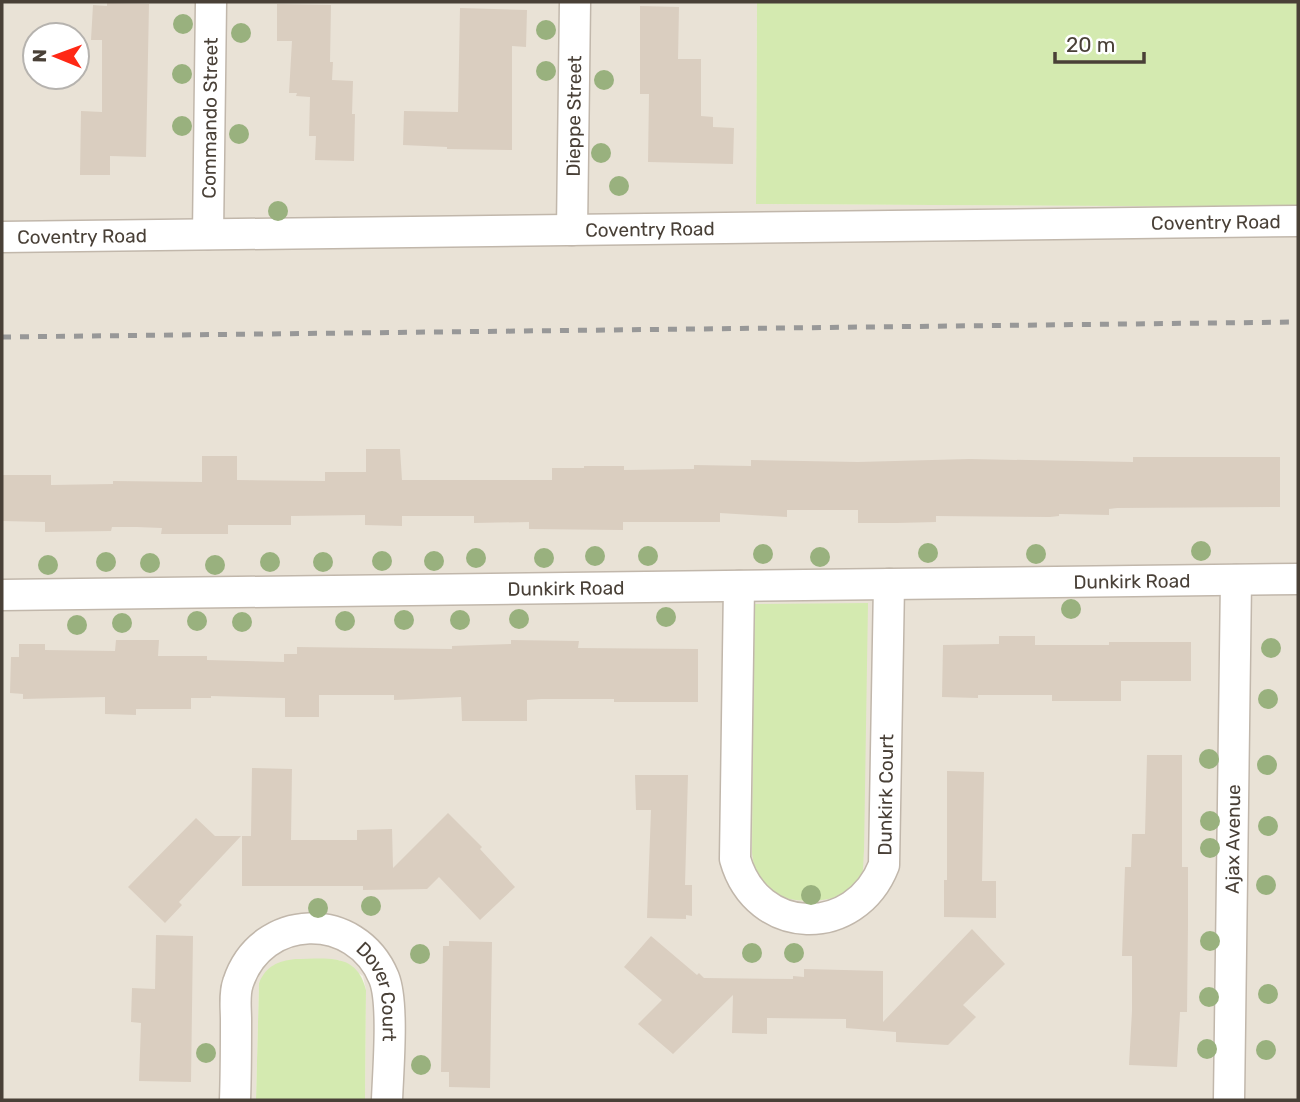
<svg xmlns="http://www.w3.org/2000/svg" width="1300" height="1102" font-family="Rubik,sans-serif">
  <rect width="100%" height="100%" fill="#f5f0e9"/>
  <path fill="#e9e2d6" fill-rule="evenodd" d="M2,2H757L756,204L1298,207V1100H365L366,990L363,976L339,960L314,959H295L259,982L256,1100H2ZM35,35H77V77H35Z"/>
  <path fill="#d4eab0" d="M757,2H1298V207L756,204Z
    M868,603L864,851C863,860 864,871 861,879C849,906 784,906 766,889C755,879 754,867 752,853L754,604Z
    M295,959C327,959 357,952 366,990L365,1100H256L259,983C266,966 278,961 295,959Z"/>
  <path fill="#dacec0" d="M107,3L149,4L146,157L110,156V175H80L81,111L102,112V40H91L93,5L107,6Z
    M277,4L331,5L330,62H333L332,80L353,81L352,114H355L354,161L315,160L316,136H309L310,97L296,96L297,93H289L292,41H277Z
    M640,6L679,7L678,59H701V116L713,117V127L734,128L733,164L648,162L649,94H640Z
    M460,8L527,10L526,47L512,46V150L447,149V147L403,145L404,111L458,112Z
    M366,449H400L402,480H552V468H584V466H624V470L694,469V465L751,466V460L858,462L969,459L1133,462V457H1280V507L1117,508L1109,509V515L1059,514V516L1050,517L936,516V522L897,523H858V510H787V517L720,513V522H623V530L529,529V522L474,523V516H402V526L365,525V515L291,516V525H228V534H161L162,528L137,527H112L111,531L45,532V522L2,521V475H51V485L113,484V481L202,482V456H237V480L325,481V472H366Z
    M999,636H1035V645H1109V642H1191V681H1121V701H1052V695H978V698L942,697L943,645L999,644Z
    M116,640H159L158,656H207V660L284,662V654H297V647L452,649V646L511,644V640L579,641L578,648L698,649V702H614V699H541L527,700V721H462L461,697L394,700V695H319V717H285V698L211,696V698H191V709H136V715L105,714V697L23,699V694L10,693L11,657H19V644H45V650L115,651Z
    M1147,755H1182V867H1188V926L1187,1012H1180L1177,1067L1129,1065L1132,1011V956H1122L1125,867H1131L1132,834H1145Z
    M252,768L292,769L291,840H357V830L392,829L393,868L448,813L482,847L480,849L515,887L480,920L439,877L427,889L363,890V886H242V836H251Z
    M947,771L984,772L982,881H996V918L944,917V880H947Z
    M635,775H688L685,885H692V916L686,915V919L647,918L651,810H636Z
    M196,818L215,836H241L179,902L182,905L165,923L128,887Z
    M972,929L1005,964L963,1005L976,1017L948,1045L896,1042V1032L846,1028V1019L767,1018V1034L732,1033L733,995L673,1054L638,1024L662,1000L624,967L651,936L697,975L699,973L704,978L793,979V976L804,977V969L883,971V1022Z
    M156,935L193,936L191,1082L139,1081L141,1023L131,1022L132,988L155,989Z
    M449,941L492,942L490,1088L449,1087V1072H441L443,946H449Z"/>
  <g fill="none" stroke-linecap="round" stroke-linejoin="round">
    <defs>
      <g id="minor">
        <path id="s1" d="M572,230L575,2"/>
        <path id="s2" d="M208,234L211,2"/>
        <path id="s3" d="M2,237L1298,221"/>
        <path id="s4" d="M739,586L735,859C757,937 855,939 884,865L889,584"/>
        <path id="s5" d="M2,595L1298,579"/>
        <path id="s6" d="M235,1100C236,1074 236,1047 236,1020C236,1008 234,994 238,983C261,912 356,910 384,978C394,1003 388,1071 387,1100"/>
        <path id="s7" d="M1229,1100L1236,580"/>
      </g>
    </defs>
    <use href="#minor" stroke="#c1b7ab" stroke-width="33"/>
    <use href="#minor" stroke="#fff" stroke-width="30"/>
    <path stroke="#989898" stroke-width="5" stroke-dasharray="9 9" stroke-linecap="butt" d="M2,337L1298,322"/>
  </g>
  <g fill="#99b17e">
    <circle cx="183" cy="24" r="10"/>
    <circle cx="546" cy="30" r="10"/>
    <circle cx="241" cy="33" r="10"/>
    <circle cx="546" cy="71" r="10"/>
    <circle cx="182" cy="74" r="10"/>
    <circle cx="604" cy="80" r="10"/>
    <circle cx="182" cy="126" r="10"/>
    <circle cx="239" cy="134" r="10"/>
    <circle cx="601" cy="153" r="10"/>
    <circle cx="619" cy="186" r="10"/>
    <circle cx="278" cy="211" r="10"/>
    <circle cx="1201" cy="551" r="10"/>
    <circle cx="928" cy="553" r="10"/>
    <circle cx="763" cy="554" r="10"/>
    <circle cx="1036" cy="554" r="10"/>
    <circle cx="595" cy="556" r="10"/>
    <circle cx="648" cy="556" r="10"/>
    <circle cx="820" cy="557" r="10"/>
    <circle cx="476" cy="558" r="10"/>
    <circle cx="544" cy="558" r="10"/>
    <circle cx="382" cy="561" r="10"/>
    <circle cx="434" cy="561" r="10"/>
    <circle cx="106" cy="562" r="10"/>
    <circle cx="270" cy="562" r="10"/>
    <circle cx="323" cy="562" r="10"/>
    <circle cx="150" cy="563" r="10"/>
    <circle cx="48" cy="565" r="10"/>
    <circle cx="215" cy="565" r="10"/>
    <circle cx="1071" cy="609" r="10"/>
    <circle cx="666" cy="617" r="10"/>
    <circle cx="519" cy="619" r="10"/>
    <circle cx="404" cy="620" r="10"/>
    <circle cx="460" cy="620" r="10"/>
    <circle cx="197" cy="621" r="10"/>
    <circle cx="345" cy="621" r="10"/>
    <circle cx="242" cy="622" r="10"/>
    <circle cx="122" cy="623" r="10"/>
    <circle cx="77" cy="625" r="10"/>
    <circle cx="1271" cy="648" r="10"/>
    <circle cx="1268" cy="699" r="10"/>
    <circle cx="1209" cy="759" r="10"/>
    <circle cx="1267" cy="765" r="10"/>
    <circle cx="1210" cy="821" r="10"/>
    <circle cx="1268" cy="826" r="10"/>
    <circle cx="1210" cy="848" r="10"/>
    <circle cx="1266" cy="885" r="10"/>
    <circle cx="811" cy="895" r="10"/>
    <circle cx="371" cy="906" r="10"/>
    <circle cx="318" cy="908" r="10"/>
    <circle cx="1210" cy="941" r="10"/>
    <circle cx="752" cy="953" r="10"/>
    <circle cx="794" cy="953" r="10"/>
    <circle cx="420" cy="954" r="10"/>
    <circle cx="1268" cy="994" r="10"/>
    <circle cx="1209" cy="997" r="10"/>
    <circle cx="1207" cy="1049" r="10"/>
    <circle cx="1266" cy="1050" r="10"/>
    <circle cx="206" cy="1053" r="10"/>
    <circle cx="421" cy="1065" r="10"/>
  </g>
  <g text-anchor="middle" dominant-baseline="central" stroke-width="7" stroke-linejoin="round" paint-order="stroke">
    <g font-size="19" fill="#494037" stroke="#fff">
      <text stroke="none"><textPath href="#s1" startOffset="114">Dieppe Street</textPath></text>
      <text stroke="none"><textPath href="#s2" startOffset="116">Commando Street</textPath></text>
      <text stroke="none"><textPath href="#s3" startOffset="1214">Coventry Road</textPath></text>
      <text stroke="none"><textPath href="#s3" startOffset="648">Coventry Road</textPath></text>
      <text stroke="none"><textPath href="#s3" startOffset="80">Coventry Road</textPath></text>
      <text stroke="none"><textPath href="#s5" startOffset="1130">Dunkirk Road</textPath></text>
      <text stroke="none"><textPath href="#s5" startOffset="564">Dunkirk Road</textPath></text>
      <text stroke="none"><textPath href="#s4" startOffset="544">Dunkirk Court</textPath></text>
      <text stroke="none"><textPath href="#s7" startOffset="261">Ajax Avenue</textPath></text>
      <text stroke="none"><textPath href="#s6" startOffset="320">Dover Court</textPath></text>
    </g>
  </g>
  <rect width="1300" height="1102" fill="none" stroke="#494037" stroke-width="7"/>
  <g transform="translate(56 56) rotate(271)"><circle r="33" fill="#ffffff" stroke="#b6b3af" stroke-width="2"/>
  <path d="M0-5L12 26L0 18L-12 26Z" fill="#ff2815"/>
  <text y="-10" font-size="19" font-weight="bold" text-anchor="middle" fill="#494037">N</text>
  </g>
  <path d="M1055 52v10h89v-10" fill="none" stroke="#494037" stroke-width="3.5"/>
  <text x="1066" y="52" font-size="21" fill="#494037" stroke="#ffffff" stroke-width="5" paint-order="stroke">20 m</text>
</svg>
